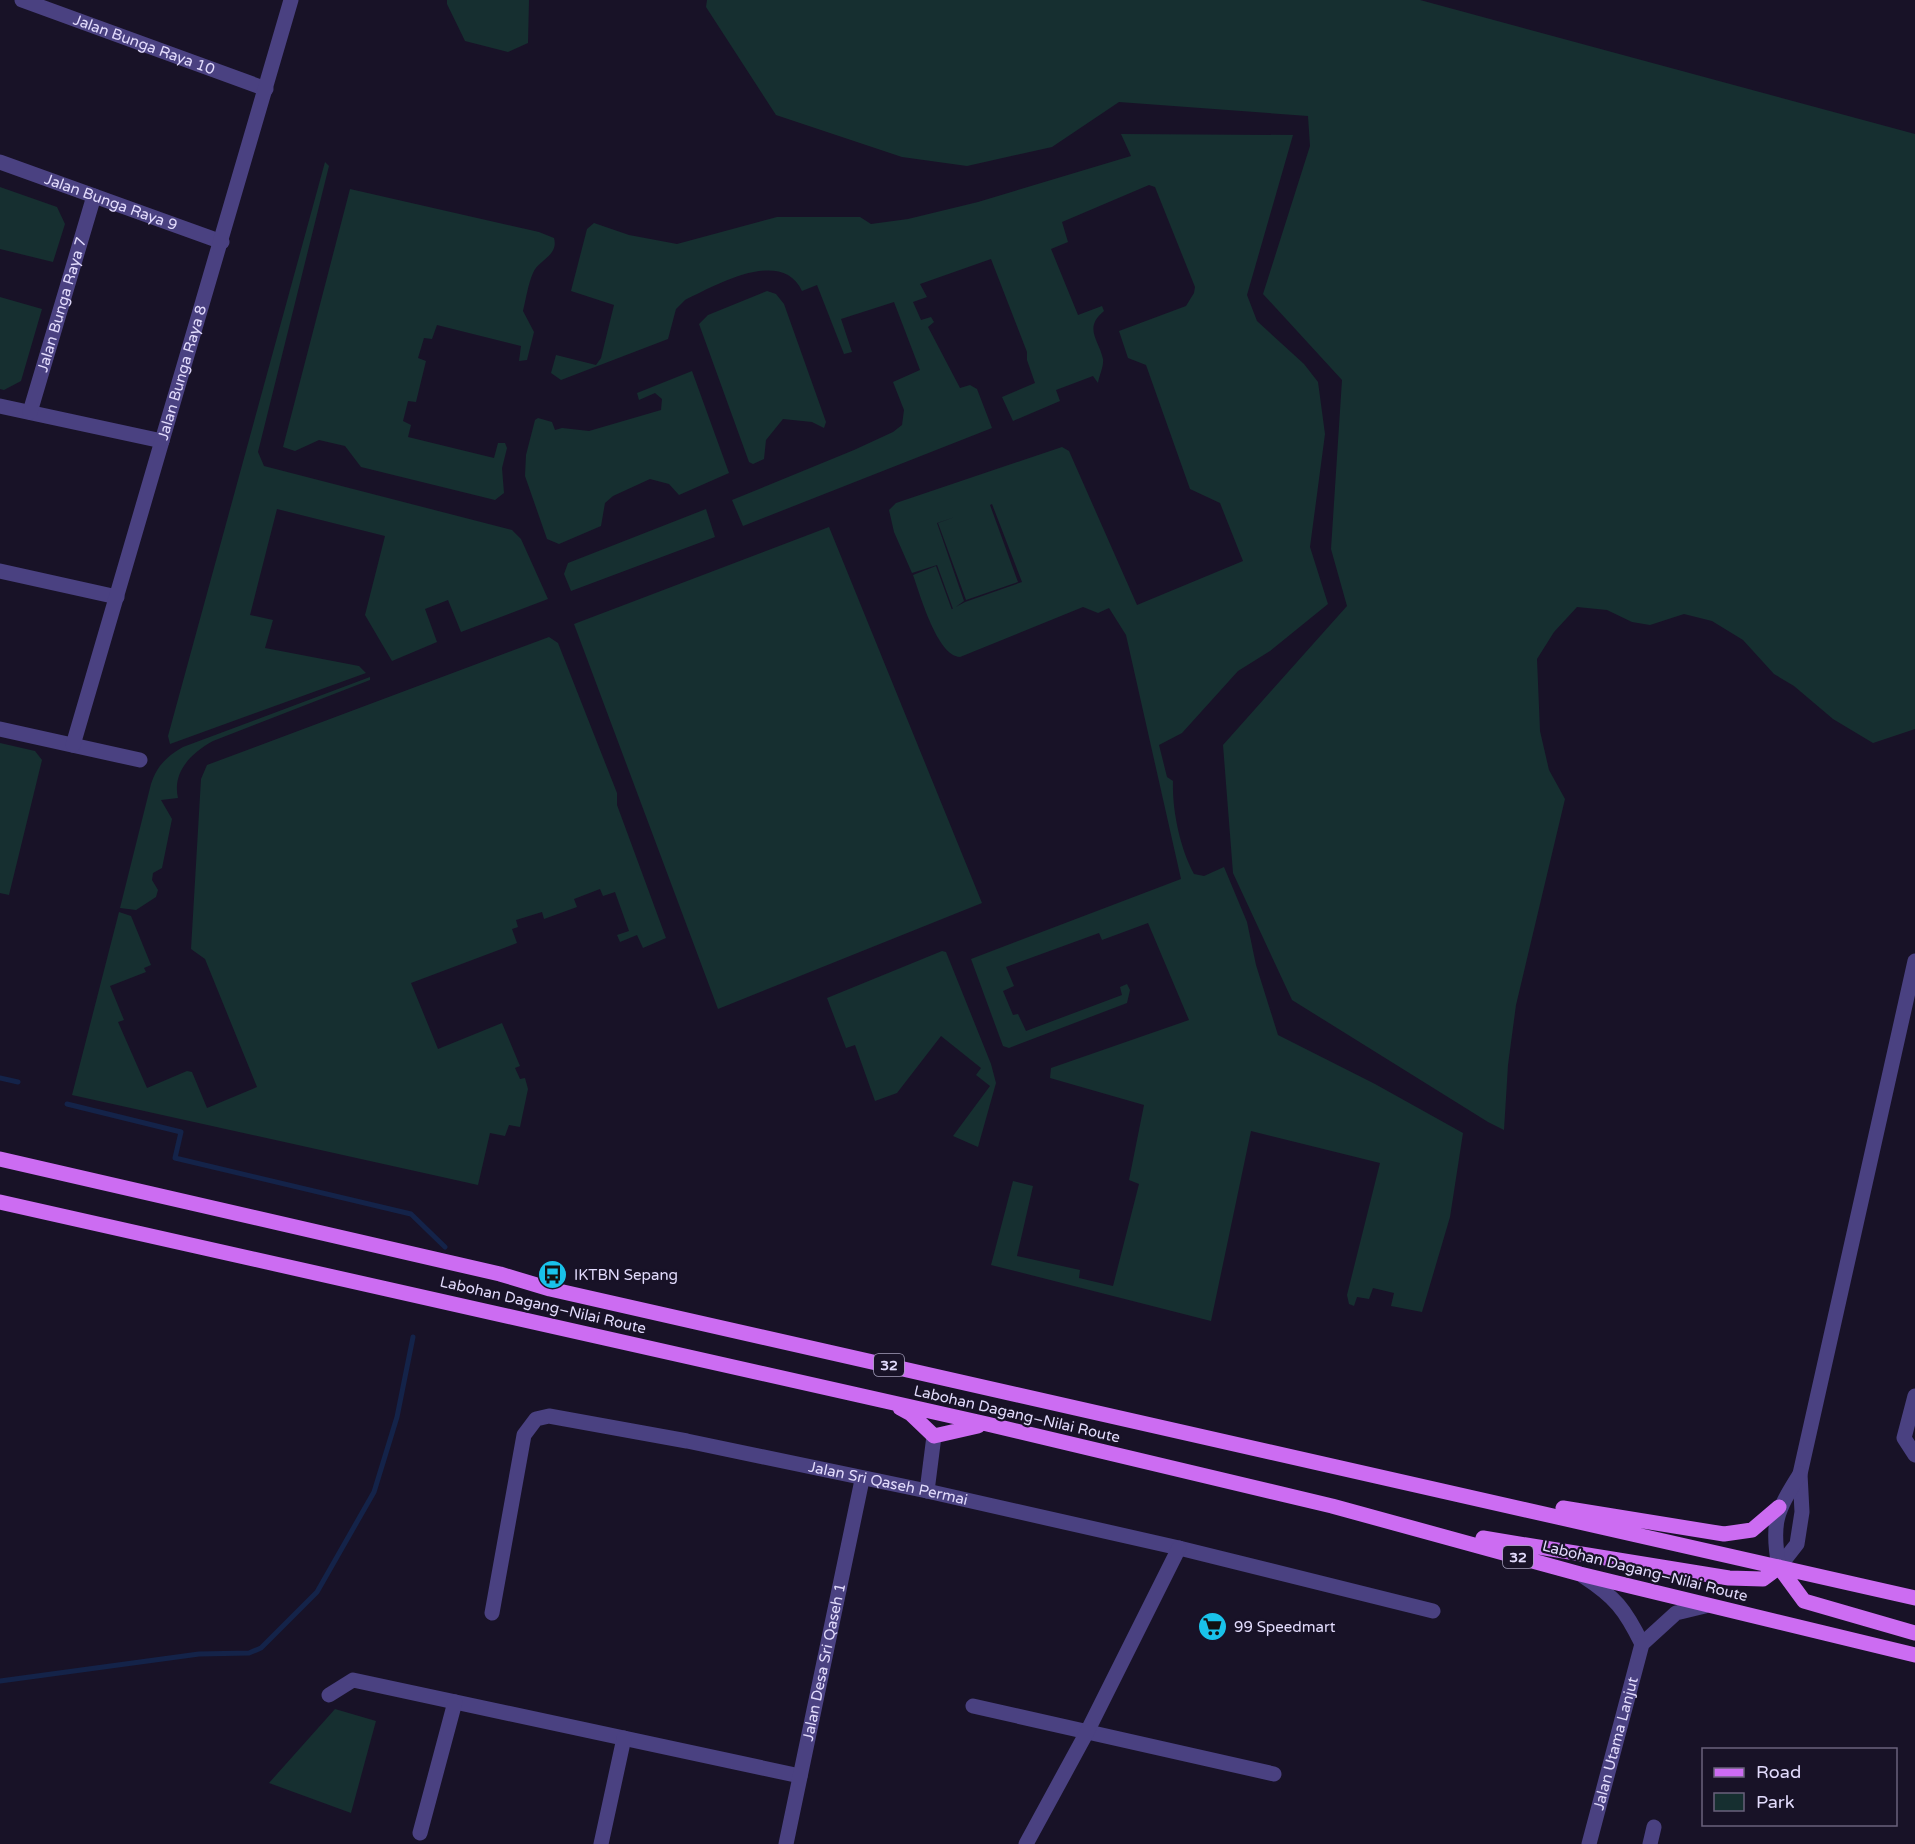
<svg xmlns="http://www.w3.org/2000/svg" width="1915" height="1844" font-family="'Varela Round',sans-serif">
  <rect width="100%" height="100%" fill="#181227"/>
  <path fill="#162f30" d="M447,0H529L528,43L508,52L465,41L447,4Z
    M707,0H1420L1915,134V729L1873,743L1833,719L1794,686L1774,674L1743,640L1712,621L1684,614L1650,625L1632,622L1607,610L1577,607L1554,632L1537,659L1540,731L1549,770L1565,799L1516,1005L1508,1065L1504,1130L1488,1122L1292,1000L1233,873L1223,745L1347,606L1331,549L1342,380L1263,294L1310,146L1308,116L1119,102L1052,147L967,166L902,157L776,115L706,7Z
    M1121,134L1293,135L1247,295L1257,321L1304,364L1318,382L1325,434L1310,547L1328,604L1270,651L1238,671L1182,733L1159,745L1167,777L1173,781C1172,810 1180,848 1194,874L1204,876L1224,867L1247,922L1256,965L1278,1035L1375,1084L1463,1133L1450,1217L1422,1312L1391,1306L1394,1293L1373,1288L1369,1299L1357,1297L1354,1306L1349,1304L1347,1295L1380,1163L1251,1131L1211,1321L991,1265L1013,1181L1033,1186L1017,1256L1080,1270L1079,1278L1113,1286L1139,1184L1129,1180L1144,1105L1050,1078L1051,1068L1189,1020L1148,923L1102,940L1099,933L1006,967L1014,986L1003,991L1013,1015L1018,1014L1026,1031L1122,995L1120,987L1127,984L1130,990L1127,1003L1009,1048L1003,1046L971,959L1181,879L1126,635L1109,608L1098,613L1083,607L960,657C937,656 920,594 913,575L936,566L952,610L943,614L965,602L1022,582L992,504L990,505L1018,582L966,600L938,523L955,517L937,523L964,601L953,609L937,565L912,573L894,532L889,510L896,503L1062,447L1069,451L1137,605L1243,561L1220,503L1190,489L1146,365L1128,358L1119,331L1186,306L1194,293L1195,287L1155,187L1149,185L1062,222L1068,242L1051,249L1078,315L1102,306L1104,311C1083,328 1099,340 1103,359C1104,366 1099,376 1098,383L1093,376L1056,390L1060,401L1013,421L1002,397L1035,383L1027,360V352L991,259L920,284L927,297L913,302L921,320L931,317L934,322L928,327L960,388L970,385L977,389L992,428L743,526L732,500L854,450L893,432L902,425L904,410L893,382L920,370L894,302L841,319L852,352L844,354L817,285L802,291C782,247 716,285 685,300L676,309L668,339L561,380L551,373L556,355L596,365L601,358L614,305L571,291L587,229L594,223L629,235L677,244L777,217H860L871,224L908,219L978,202L1131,156Z
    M325,162L329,166L258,452L264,466L512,530L521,539L548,599L461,632L448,600L425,609L437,642L392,661L365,615L385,536L277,509L250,615L273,620L265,648L359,666L366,673L170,744L168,736Z
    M0,187L57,207L65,224L53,262L0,249Z
    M350,189L539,232L554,238C559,256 538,260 533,273C528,284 526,299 523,311L534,332L527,360L519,361L521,346L437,325L432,339L424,338L418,358L426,361L416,402L408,401L403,421L411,425L408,437L494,458L498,443H505L507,448L502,468L504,493L495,500L361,467L345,446L319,440L295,451L283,447Z
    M767,291L776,294L784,304L826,422L824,428L812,422L783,419L766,440L764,459L753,464L749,462L699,324L708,315Z
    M0,297L42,309L21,381L4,390L0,389Z
    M692,371L729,473L679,495L669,484L650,479L613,496L605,503L601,526L559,544L547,539L525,476L526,455L535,420L538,418L552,422L555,430L562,428L589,431L661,410L662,399L655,393L639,400L637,393Z
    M706,509L715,537L571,591L564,574L568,563Z
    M829,527L982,903L718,1009L574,624Z
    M549,637L558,643L617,793V805L666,938L643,948L637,935L620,942L617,935L629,931L615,892L603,896L600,889L574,899L577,907L544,919L542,912L516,920L518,927L512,929L517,943L411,983L438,1049L502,1023L520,1066L515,1068L520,1079L525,1078L528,1089L520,1127L509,1125L505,1136L490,1133L478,1185L72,1095L119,912L131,916L151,965L144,968L146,972L110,986L124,1020L118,1022L147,1088L187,1071L192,1072L207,1108L257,1087L205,959L191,949L201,779L207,765Z
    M370,677V680L213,741C191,753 172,772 178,798L161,800L172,819L162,868L153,873L152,880L158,890L156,897L136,910L120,908L151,784C157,766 166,757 183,747Z
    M0,743L35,751L42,760L9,895L0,893Z
    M942,951L946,952L991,1064L996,1083L978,1147L953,1136L990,1086L976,1075L981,1068L941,1036L897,1093L875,1101L855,1045L846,1048L827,998Z
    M335,1709L376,1721L351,1813L269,1783Z"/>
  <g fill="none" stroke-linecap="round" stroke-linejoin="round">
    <path stroke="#142349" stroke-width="5" d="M0,1078L18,1082
      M67,1104L181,1132L175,1158L411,1214L445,1247
      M0,1681L199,1654L249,1653L261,1648L317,1592L374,1492L397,1417L413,1337"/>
    <g stroke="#4a4181" stroke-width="15">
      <path id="s1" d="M22,0L266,89"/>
      <path id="s2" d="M0,162L222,242"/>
      <path d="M0,406L162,441"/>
      <path id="s3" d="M30,412L94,196"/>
      <path d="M0,571L117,597"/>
      <path d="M0,729L140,760"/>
      <path id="s4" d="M73,745L291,0"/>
      <path d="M1915,1396L1904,1438L1915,1455"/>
      <path d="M927,1491L934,1436"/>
      <path d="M1779,1567L1797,1544L1802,1512L1800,1474L1915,961"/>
      <path d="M1779,1567C1771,1523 1776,1512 1800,1474"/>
      <path d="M1583,1576C1615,1597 1625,1609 1642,1644"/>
      <path id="s5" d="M492,1613L524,1435L536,1419L549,1416L687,1441L927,1491L1179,1548L1433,1611"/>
      <path d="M329,1695L353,1680L800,1776"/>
      <path d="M973,1706L1274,1774"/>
      <path d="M420,1833L455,1702"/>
      <path d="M601,1844L624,1738"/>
      <path id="s6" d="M786,1844L862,1480"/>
      <path d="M1026,1844L1087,1732L1179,1548"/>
      <path id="s7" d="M1589,1844L1642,1644L1676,1613L1705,1606"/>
      <path d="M1650,1844L1654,1827"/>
    </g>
    <path stroke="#cc6cf2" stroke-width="15" d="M0,1159L500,1274L550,1289L1915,1598
      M0,1202L987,1424L1332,1506L1580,1574L1915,1655
      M900,1408L911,1414L934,1436L978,1426
      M1563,1508L1724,1534L1752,1530L1779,1507
      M1483,1538L1729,1578L1763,1579L1779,1567
      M1779,1567L1804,1601L1915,1633"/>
  </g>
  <defs>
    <symbol id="bus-disc" viewBox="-11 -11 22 22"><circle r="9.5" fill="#19c2ea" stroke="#181227"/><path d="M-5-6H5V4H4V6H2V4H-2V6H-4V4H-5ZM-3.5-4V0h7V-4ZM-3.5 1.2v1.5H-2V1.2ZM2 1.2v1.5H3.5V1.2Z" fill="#111"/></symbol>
    <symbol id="supermarket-disc" viewBox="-11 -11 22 22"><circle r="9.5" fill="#19c2ea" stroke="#181227"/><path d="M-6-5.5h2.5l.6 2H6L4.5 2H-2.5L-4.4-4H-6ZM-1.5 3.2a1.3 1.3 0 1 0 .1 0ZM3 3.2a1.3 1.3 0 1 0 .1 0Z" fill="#111"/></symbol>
  </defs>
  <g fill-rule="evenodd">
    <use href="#bus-disc" x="536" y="1258" width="33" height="33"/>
    <use href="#supermarket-disc" x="1196" y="1610" width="33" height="33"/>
  </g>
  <g text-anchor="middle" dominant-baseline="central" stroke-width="4.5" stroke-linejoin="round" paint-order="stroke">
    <g fill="#181227" stroke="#a59fbc" stroke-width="1.5">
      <rect x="874" y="1354" width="30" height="22" rx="4.5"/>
      <rect x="1503" y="1546" width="30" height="22" rx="4.5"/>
    </g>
    <g font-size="14" font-weight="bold" fill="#e2dbfc">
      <text x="889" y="1365">32</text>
      <text x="1518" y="1557">32</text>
    </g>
    <g font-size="15" fill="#e2dbfc" stroke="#181227">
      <text stroke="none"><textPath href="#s1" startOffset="130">Jalan Bunga Raya 10</textPath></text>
      <text stroke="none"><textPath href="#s2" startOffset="118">Jalan Bunga Raya 9</textPath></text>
      <text stroke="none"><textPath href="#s3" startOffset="112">Jalan Bunga Raya 7</textPath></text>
      <text stroke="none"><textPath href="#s4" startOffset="388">Jalan Bunga Raya 8</textPath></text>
      <text transform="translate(543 1305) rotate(13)">Labohan Dagang–Nilai Route</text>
      <text transform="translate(1017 1414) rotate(13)">Labohan Dagang–Nilai Route</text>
      <text stroke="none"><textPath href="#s5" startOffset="560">Jalan Sri Qaseh Permai</textPath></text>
      <text transform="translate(1645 1571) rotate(14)">Labohan Dagang–Nilai Route</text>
      <text stroke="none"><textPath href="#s6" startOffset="186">Jalan Desa Sri Qaseh 1</textPath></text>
      <text stroke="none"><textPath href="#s7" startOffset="104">Jalan Utama Lanjut</textPath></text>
    </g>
    <g font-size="15" fill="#e2dbfc" stroke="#181227" text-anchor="start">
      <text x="574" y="1275">IKTBN Sepang</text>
      <text x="1234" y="1627">99 Speedmart</text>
    </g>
  </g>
  <rect x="1702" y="1748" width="195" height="78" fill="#181227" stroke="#69627c" stroke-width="1.5"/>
  <rect x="1714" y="1768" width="30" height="9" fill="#cc6cf2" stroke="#69627c" stroke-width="1.5"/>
  <text x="1756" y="1778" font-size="18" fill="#e2dbfc">Road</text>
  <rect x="1714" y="1793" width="30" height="18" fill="#162f30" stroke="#69627c" stroke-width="1.5"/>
  <text x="1756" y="1808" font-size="18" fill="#e2dbfc">Park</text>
</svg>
